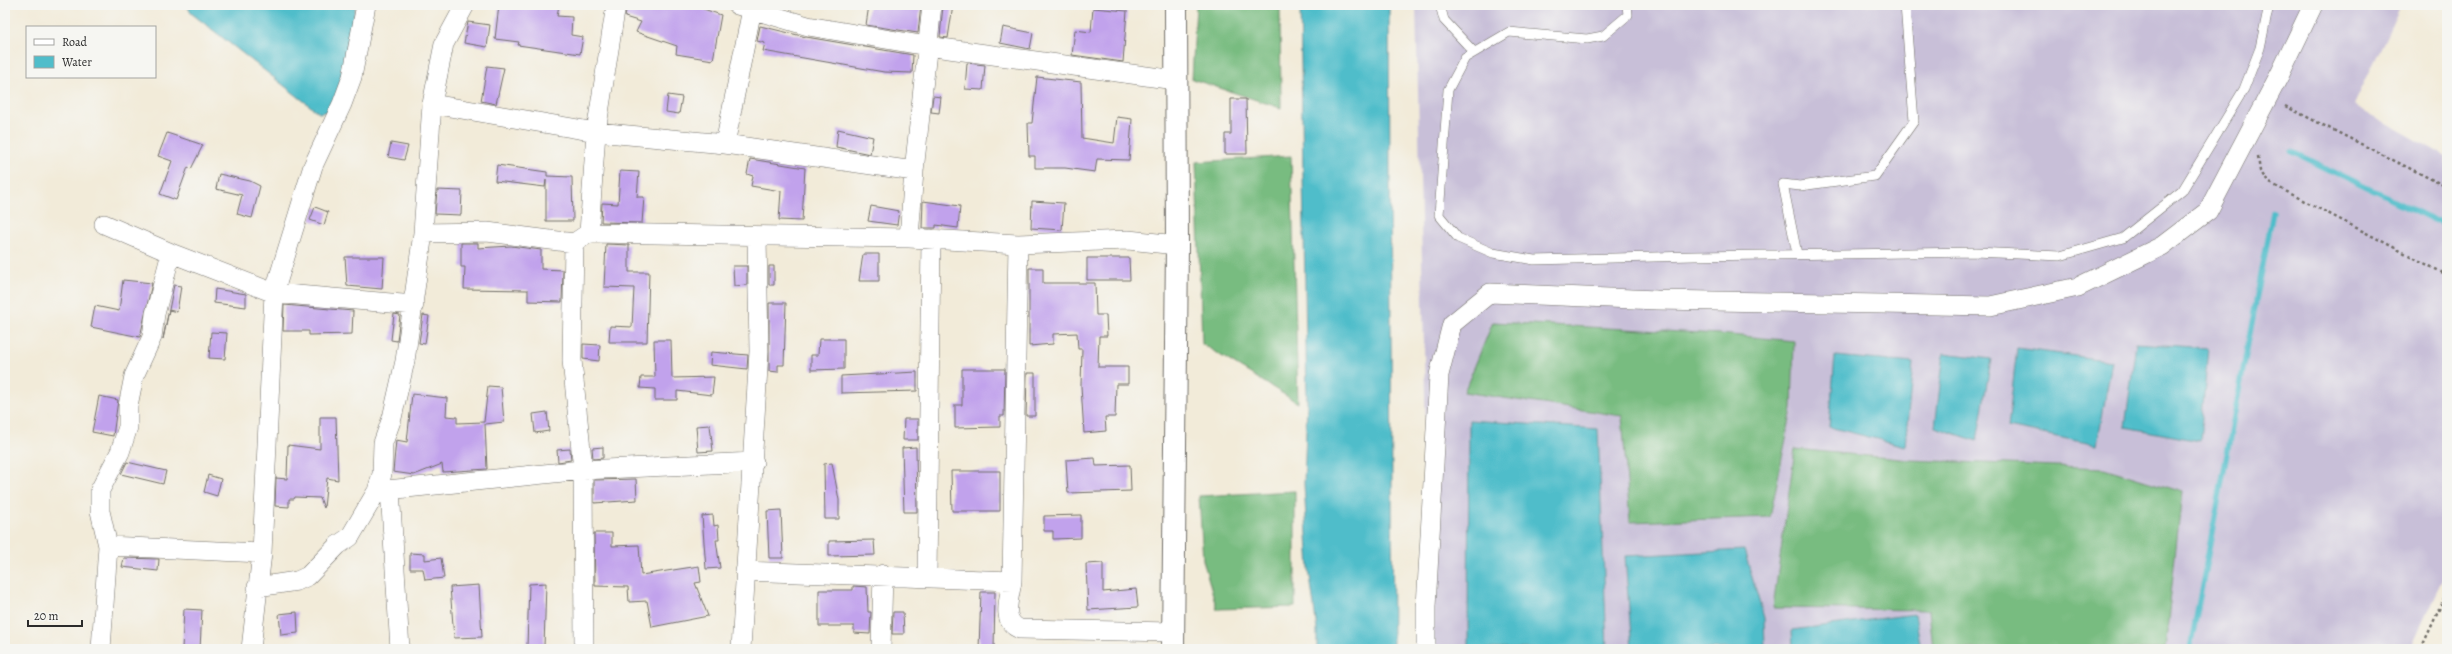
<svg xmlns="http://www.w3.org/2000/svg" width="2452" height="654" font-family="Alegreya,serif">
  <rect width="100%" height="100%" fill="#f6f6f2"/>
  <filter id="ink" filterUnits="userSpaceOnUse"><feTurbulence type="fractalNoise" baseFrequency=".025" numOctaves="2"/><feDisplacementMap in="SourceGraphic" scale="8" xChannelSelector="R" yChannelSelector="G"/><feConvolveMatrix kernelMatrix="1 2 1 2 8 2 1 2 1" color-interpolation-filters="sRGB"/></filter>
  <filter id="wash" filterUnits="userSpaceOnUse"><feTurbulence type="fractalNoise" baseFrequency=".012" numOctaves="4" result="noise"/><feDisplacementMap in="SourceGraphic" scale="16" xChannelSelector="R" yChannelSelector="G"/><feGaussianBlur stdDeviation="0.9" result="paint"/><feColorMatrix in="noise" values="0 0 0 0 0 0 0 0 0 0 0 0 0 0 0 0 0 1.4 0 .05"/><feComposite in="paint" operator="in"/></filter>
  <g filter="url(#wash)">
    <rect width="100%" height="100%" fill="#f2ebd9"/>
    <path fill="#c8bfd8" d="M1416,5H2401L2354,105L2447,157V570L2410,649H1431Z"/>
    <path fill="#78bc80" stroke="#527456" d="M1196,5H1280L1281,108L1192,79Z
      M1291,156L1298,403L1202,344L1196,162Z
      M1493,322L1720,334L1794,341L1792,409L1770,517L1630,522L1622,416L1464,392Z
      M1795,449L1910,460L2104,468L2182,492L2165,649H1933L1929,610L1773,608Z
      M1295,491V607L1217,609L1203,560L1199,496Z"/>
    <path fill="#50bdca" stroke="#3e747a" d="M187,5H356L335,110L319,113L191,13Z
      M1300,5H1389L1393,649H1317V630L1309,569L1304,484L1307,403Z
      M2136,343L2208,348L2200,441L2125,427Z
      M2017,348L2112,361L2097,445L2008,427Z
      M1944,353L1991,359L1977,441L1935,427Z
      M1835,356L1913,363L1905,446L1829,427Z
      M1469,420L1598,429L1607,649H1468Z
      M1744,550L1764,618L1765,649H1632L1625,556Z
      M1915,614L1921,649H1793L1792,630Z"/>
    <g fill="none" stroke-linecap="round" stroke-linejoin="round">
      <path stroke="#50bdca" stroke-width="5.5" d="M2292,152L2447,226
        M2190,649L2273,212"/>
    </g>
    <g id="blocks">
      <path fill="#c1a2ec" d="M499,5H559L557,16L572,17L571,35L583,37L580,54L518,45L519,42L495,39Z
        M627,5H692L721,15L713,60L676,54L677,46L636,32L641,22L625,17Z
        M869,5H921L918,33L866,25Z
        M943,5H953L948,38L940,37Z
        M1093,8L1127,11L1123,62L1072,55L1075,30L1091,32Z
        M468,22L490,25L487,47L464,43Z
        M760,26L806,37L913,55L912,73L884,72L763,51L765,43L757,41Z
        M1003,27L1033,33L1030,49L1000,43Z
        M967,63L985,65L983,90L965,89Z
        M487,66L504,68L496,104L481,101Z
        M1037,77L1081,82L1082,138L1114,143L1117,117L1132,119L1129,160L1097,159L1095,172L1065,168H1035V156H1029L1028,123H1032Z
        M668,95L682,97L679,114L666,112Z
        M933,96L941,97L939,113L931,112Z
        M1231,99H1246L1247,154H1225V134H1231Z
        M838,129L873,137L870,154L836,147Z
        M167,133L203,145L191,169L188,167L176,200L160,194L172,161L158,156Z
        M391,143L408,146L404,160L388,157Z
        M750,159L805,168L802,221L779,220L781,191L751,186L753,176L747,174Z
        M497,165L547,172V176L572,177L573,221H546V180L545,187L495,181Z
        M620,171L639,172L637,197H644L642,223L601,222L602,203L618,204Z
        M219,174L250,181L260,186L252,218L237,214L242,195L216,189Z
        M437,190L462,191L461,215L435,214Z
        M923,201L960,206L958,228L936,225V228H922Z
        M1032,201L1064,203L1062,230L1031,228Z
        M871,206L899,211L897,225L868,221Z
        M315,207L328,212L324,225L310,220Z
        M461,243H478V248L511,246L541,250V269L563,270L562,302L528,301V290L464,289L465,267H461Z
        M606,244L629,245V272H649L647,342H609L610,326L632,327L634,288L604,287Z
        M863,254H879V281H859Z
        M345,257H384L382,289L347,286Z
        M1087,258H1129L1130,280H1087Z
        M733,266H747V285L734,286Z
        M769,266H774V285H769Z
        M1029,268H1043V283H1095L1096,315H1106L1107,336H1099L1098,367H1128V384H1116L1115,417H1105L1106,431L1084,433L1081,386L1082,349H1078L1077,333L1053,334V344L1029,346Z
        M123,280L152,283L140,337L91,327L95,306L119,311Z
        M174,285L181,286L177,312L169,310L163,339Z
        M215,289L246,294V307L214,303Z
        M769,303H786L784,365H778V372L769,371Z
        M284,305L353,311L352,334L309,335V331H283Z
        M394,314L400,315L397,341L391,340Z
        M423,315L429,316L425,344L419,343Z
        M211,332L227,333L225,359L209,358Z
        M819,339H844V369L811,370V355H818Z
        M654,340H671L672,378L714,377L712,395L677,391V400H655V389L640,388L641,377H655Z
        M583,344L600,345L599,361L583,359Z
        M711,352L748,355L747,369L710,365Z
        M962,369H1005L1004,416H1000V427L955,428V405H962Z
        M917,372V391L841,393V376Z
        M1027,373H1035V416H1026Z
        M488,386L501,387L504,422L485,424L487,469L443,472L442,464L414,475L393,472L396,440L407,442L412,394L447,398L446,416L457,417V423L484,422Z
        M99,396L118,400L113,436L92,432Z
        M547,412L549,431L535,433L533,414Z
        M320,417H336L338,480L327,478L324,508L320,498L295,497L294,499H289V507L275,506L276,478L287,479L288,445L320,449Z
        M904,419H918V440H903Z
        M710,425L713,451L698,452L696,426Z
        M603,447V458L593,459L592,448Z
        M916,447L917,512H904L902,448Z
        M570,449L571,460L558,462L557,450Z
        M1095,458L1096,466L1130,465L1131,491L1068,493L1066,460Z
        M127,462L166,471L163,484L121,474Z
        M832,463L839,500V519H825L824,464Z
        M951,471H1000V511H952Z
        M208,475L221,479L217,496L204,492Z
        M636,479L637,500L594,503V480Z
        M781,510L783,558H769L767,511Z
        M713,515L714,526L718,525L719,540H716L720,568L706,569L702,516Z
        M1081,515V538L1053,539V531H1044V516Z
        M594,533H612V546L639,545L641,575L699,566L701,582L695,583L708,616L652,627L647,601L629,602L628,587L595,586Z
        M874,540L875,555L829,556V541Z
        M410,553L425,554V560L441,558L444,578L425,580L423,569H410Z
        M124,558L159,559L158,571L122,567Z
        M1103,563V592L1136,589L1138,607L1088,610L1086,564Z
        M546,583L544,647H527L529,584Z
        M479,585L482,637L454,638L450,587Z
        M853,586L867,587L868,612H871L870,634L854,633V626H819V590H853Z
        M981,592H995L994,649H979Z
        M184,609L202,610L200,649H182Z
        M297,612L298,633L281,635L279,614Z
        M893,612H903L904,634H892Z"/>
    </g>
  </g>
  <g filter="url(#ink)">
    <use href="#blocks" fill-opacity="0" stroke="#716e68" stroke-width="1"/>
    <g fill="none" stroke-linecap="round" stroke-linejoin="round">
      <defs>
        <path id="service" d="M1440,5L1444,20L1474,52
          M1627,5L1628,15L1603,36L1587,39L1509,32L1465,58L1448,90L1439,215L1458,238L1493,253L1534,260L1694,256L1976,252L2060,256L2123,238L2182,191L2244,89L2260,48L2269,5
          M1797,254L1783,184L1800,186L1875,176L1914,121L1905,5"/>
        <path id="minor" d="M737,5L808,26L927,46L1175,80
          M432,104L596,132L725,144L914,171
          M725,144L752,9
          M104,224L171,253L274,293L313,166L342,104L352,77L366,5
          M423,233L432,104L444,44L465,5
          M589,233L596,132L616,5
          M909,238L914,171L932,5
          M574,243L572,360L583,470L584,649
          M1018,244L1012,581C1010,597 1000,622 1020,629L1173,632
          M390,490L400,649
          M377,491L583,470L754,462
          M108,546L262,553
          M745,571L1012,581
          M927,577L931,239
          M257,587L297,581L308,576L338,545L350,537L377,491L382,474L383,443L392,418L405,361L423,233L487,232L574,243L589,233L909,238L1018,244L1128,240L1177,245
          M101,649L108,546L100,511V490L120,452L128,427V406L134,376L152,337L155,314L171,253
          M251,649L262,553L274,293L414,305
          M741,649L759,351L757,236
          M881,649L883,574
          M1426,649V607L1439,375L1452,324L1490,293L1657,300L1990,306L2078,287L2162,246L2208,211L2280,74L2313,5"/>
        <path id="primary" d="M1173,649L1177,245L1176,5"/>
      </defs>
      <use href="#service" stroke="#716e68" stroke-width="10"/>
      <use href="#minor" stroke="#716e68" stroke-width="20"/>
      <use href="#primary" stroke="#716e68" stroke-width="24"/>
      <path stroke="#716e68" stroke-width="2.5" stroke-dasharray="3 3" stroke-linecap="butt" d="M2285,106L2447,187
        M2258,157L2260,171L2268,182L2447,275
        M2421,649L2447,592"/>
      <use href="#service" stroke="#fff" stroke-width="9"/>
      <use href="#minor" stroke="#fff" stroke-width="19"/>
      <use href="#primary" stroke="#fff" stroke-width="22"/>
    </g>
  </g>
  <rect width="2452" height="654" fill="none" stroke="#f6f6f2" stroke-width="20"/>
  <rect x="26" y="26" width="130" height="52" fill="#f6f6f2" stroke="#a5a5a2"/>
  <rect x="34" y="39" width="20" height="6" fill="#ffffff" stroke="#a5a5a2"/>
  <text x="62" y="46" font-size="12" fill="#2b2b2b">Road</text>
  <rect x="34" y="56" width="20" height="12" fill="#50bdca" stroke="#a5a5a2"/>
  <text x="62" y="66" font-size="12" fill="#2b2b2b">Water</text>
  <path d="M28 620v6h54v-6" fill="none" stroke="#2b2b2b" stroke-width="2"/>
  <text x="34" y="620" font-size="12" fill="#2b2b2b" stroke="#f6f6f2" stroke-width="3" paint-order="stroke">20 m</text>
</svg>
